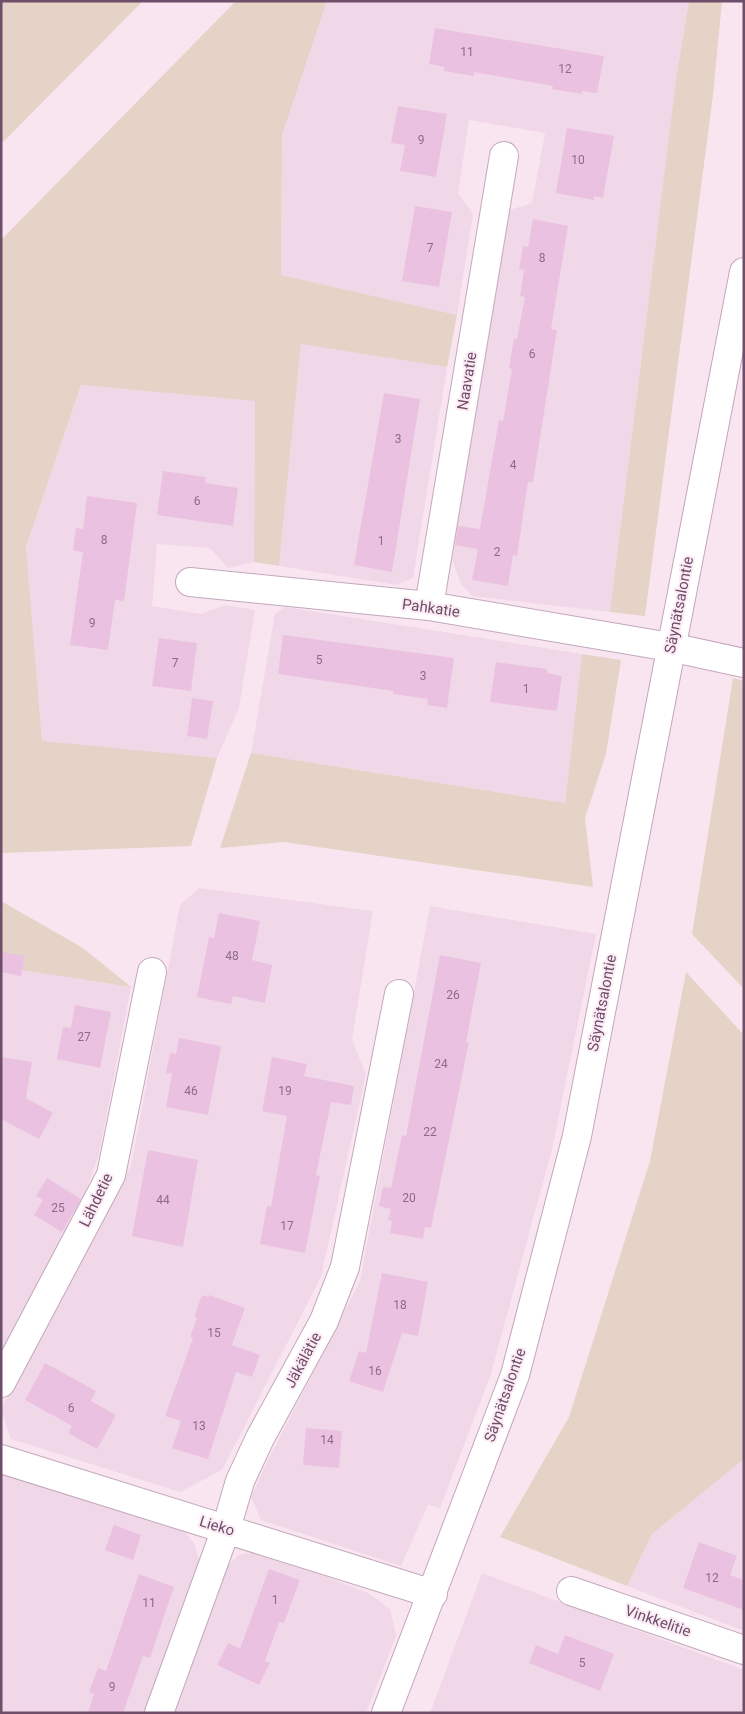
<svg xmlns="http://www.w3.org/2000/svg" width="745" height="1714" font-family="Roboto,sans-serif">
  <rect width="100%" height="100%" fill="#f9e5f0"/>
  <path fill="#f1d8e8" d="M327,1H689L676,79L610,612L472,596L461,584L452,560L506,211L532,203L545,133L469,120L458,193L473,214L457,315L281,275L282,135Z
    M301,343L447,367L413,578L397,585L279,566Z
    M81,385L255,401L254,562L228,568L210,548L157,544L152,606L201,614L225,605L255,610L239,708L217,758L42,742L26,547Z
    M285,607L582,654L565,803L251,753L275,614Z
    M199,888L373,911L352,1040L366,1074L321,1277L222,1470L180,1492L11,1439L1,1409L131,1166L180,905Z
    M430,906L596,934L552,1149L491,1374L440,1508L428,1505L401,1566L261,1520L251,1497L267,1462L360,1281Z
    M1,967L131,987L99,1154L83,1199L1,1351Z
    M744,1459V1631L627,1586L652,1534Z
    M1,1471L181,1527L194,1543L201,1566L146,1713H1Z
    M260,1551L368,1593L390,1609L396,1636L366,1713H171L223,1570L239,1555Z
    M482,1573L744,1670V1713H430Z"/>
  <path fill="#e4d3c6" d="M1,1H143L1,144Z
    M236,1H327L282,135L281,275L457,315L447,367L301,344L279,566L254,562L255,401L81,385L26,547L42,741L217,758L191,846L1,853V240Z
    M689,1H722L713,95L645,616L610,612L676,79Z
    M582,654L621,660L606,754L585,818L593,887L284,842L220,848L251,753L565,803Z
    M733,678L744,681V989L692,934Z
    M1,901L83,948L131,987L1,967Z
    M686,972L744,1035V1459L652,1534L627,1586L500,1537L569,1417L650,1161Z"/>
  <path fill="#ebc1e1" d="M435,28L604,56L597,93L582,91V94L552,89L553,86L508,78L474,72V76L444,71V67L429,64Z
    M398,106L447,114L436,177L400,171L405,145L391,143Z
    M567,128L614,136L603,198L594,196V200L556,193Z
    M415,206L452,212L439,287L402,281Z
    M533,219L568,226L551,329L557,330L533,482H528L517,556L513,555L508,586L472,580L478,549L455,545L458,526L480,529L499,420L503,421L512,369L509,368L514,338L517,339L525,297L520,296L524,270L519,269L523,246L528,247Z
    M384,393L420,399L392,572L354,565Z
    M163,471L206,477L205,483L238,488L233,526L157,515Z
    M87,496L137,503L124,601L115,600L108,650L70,645L83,552L73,550L76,528L83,529Z
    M283,635L454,658L447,708L427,705L428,699L393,694V691L278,674Z
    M159,638L197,643L191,691L152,686Z
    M496,662L547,669V673L562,676L557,711L490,702Z
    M192,698L213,701L207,739L187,736Z
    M219,913L260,921L252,960L272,965L265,1003L233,996L231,1004L197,997L209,937L214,938Z
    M1,952L25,956L21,976L1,972Z
    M440,955L481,963L466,1042H469L431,1228L425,1227L423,1239L390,1233L392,1221L388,1220L391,1209L379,1206L383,1187L391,1188L402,1135L406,1136Z
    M75,1005L111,1012L100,1068L57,1059L63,1027L71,1028Z
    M179,1038L221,1046L208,1115L166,1107L172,1074L166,1073L170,1053L176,1054Z
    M1,1057L32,1062L26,1098L53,1113L39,1139L1,1119Z
    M272,1057L307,1064L304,1076L354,1086L351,1105L331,1102L316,1175L320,1176L305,1253L260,1244L267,1206L271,1207L287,1116L262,1111Z
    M148,1150L198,1160L183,1247L132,1236Z
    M47,1178L81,1199L62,1232L34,1215L43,1200L36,1196Z
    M382,1273L428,1282L418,1336L402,1333L383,1392L349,1381L359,1351L366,1353Z
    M202,1295L208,1297L209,1295L245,1308L232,1345L260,1355L252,1377L236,1372L208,1459L172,1448L181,1421L165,1416L193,1338L190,1337L197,1318L194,1317Z
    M45,1363L96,1391L91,1401L116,1415L97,1449L68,1433L72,1426L25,1400Z
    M306,1428L342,1431L339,1468L303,1465Z
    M114,1525L141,1535L133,1560L105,1550Z
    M699,1542L737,1556L730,1575L744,1580V1610L683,1588Z
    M269,1569L300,1580L284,1623L279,1622L265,1661L270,1663L259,1685L217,1665L228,1643L240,1649Z
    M139,1574L174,1587L150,1658L143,1656L123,1713H88L94,1694L89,1692L98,1668L106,1671Z
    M565,1635L614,1654L600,1691L529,1663L536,1645L558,1654Z"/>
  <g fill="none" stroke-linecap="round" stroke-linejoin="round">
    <defs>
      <path id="street" d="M190,582L429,606L670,647L744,663
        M429,606L504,156
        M1,1383L111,1175L152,972
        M1,1459L433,1594
        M571,1591L744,1650
        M159,1713L226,1529L240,1481L260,1438L324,1321L345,1267L399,994"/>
      <path id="secondary" d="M386,1713L515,1375L577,1136L744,272"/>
    </defs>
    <use href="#street" stroke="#c3a8bc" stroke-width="30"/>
    <use href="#secondary" stroke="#c4a5bc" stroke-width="30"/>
    <use href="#street" stroke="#fff" stroke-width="28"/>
    <use href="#secondary" stroke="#fff" stroke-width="28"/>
  </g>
  <g text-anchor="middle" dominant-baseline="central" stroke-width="4" stroke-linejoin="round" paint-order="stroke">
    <g font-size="12" fill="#8d6b86">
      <text x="467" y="52">11</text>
      <text x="565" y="69">12</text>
      <text x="421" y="140">9</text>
      <text x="578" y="160">10</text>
      <text x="430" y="248">7</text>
      <text x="542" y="258">8</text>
      <text x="532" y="354">6</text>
      <text x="398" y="439">3</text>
      <text x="513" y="465">4</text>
      <text x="197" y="501">6</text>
      <text x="104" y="540">8</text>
      <text x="381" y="541">1</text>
      <text x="497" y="552">2</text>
      <text x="92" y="623">9</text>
      <text x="319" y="660">5</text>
      <text x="175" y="663">7</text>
      <text x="423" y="676">3</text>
      <text x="526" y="689">1</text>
      <text x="232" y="956">48</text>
      <text x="453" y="995">26</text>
      <text x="84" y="1037">27</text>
      <text x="441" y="1064">24</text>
      <text x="191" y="1091">46</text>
      <text x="285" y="1091">19</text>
      <text x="430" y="1132">22</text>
      <text x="409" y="1198">20</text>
      <text x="163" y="1200">44</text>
      <text x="58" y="1208">25</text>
      <text x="287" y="1226">17</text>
      <text x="400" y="1305">18</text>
      <text x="214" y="1333">15</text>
      <text x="375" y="1371">16</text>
      <text x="71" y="1408">6</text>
      <text x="199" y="1426">13</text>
      <text x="327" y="1440">14</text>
      <text x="712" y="1578">12</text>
      <text x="275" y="1600">1</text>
      <text x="149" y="1603">11</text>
      <text x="582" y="1663">5</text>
      <text x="112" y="1687">9</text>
    </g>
    <g font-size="15" fill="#6e4e68" stroke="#fcebf5">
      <text transform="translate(467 381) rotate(-81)">Naavatie</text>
      <text transform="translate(679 605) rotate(-79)">Säynätsalontie</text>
      <text transform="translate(431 608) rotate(8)">Pahkatie</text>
      <text transform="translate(602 1003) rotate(-79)">Säynätsalontie</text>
      <text transform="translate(96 1200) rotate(-64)">Lähdetie</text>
      <text transform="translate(303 1360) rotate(-62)">Jäkälätie</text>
      <text transform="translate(505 1395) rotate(-71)">Säynätsalontie</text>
      <text transform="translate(217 1526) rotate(17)">Lieko</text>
      <text transform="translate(658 1621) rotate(19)">Vinkkelitie</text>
    </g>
  </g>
  <rect width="745" height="1714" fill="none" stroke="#6e4e68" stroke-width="5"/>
</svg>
